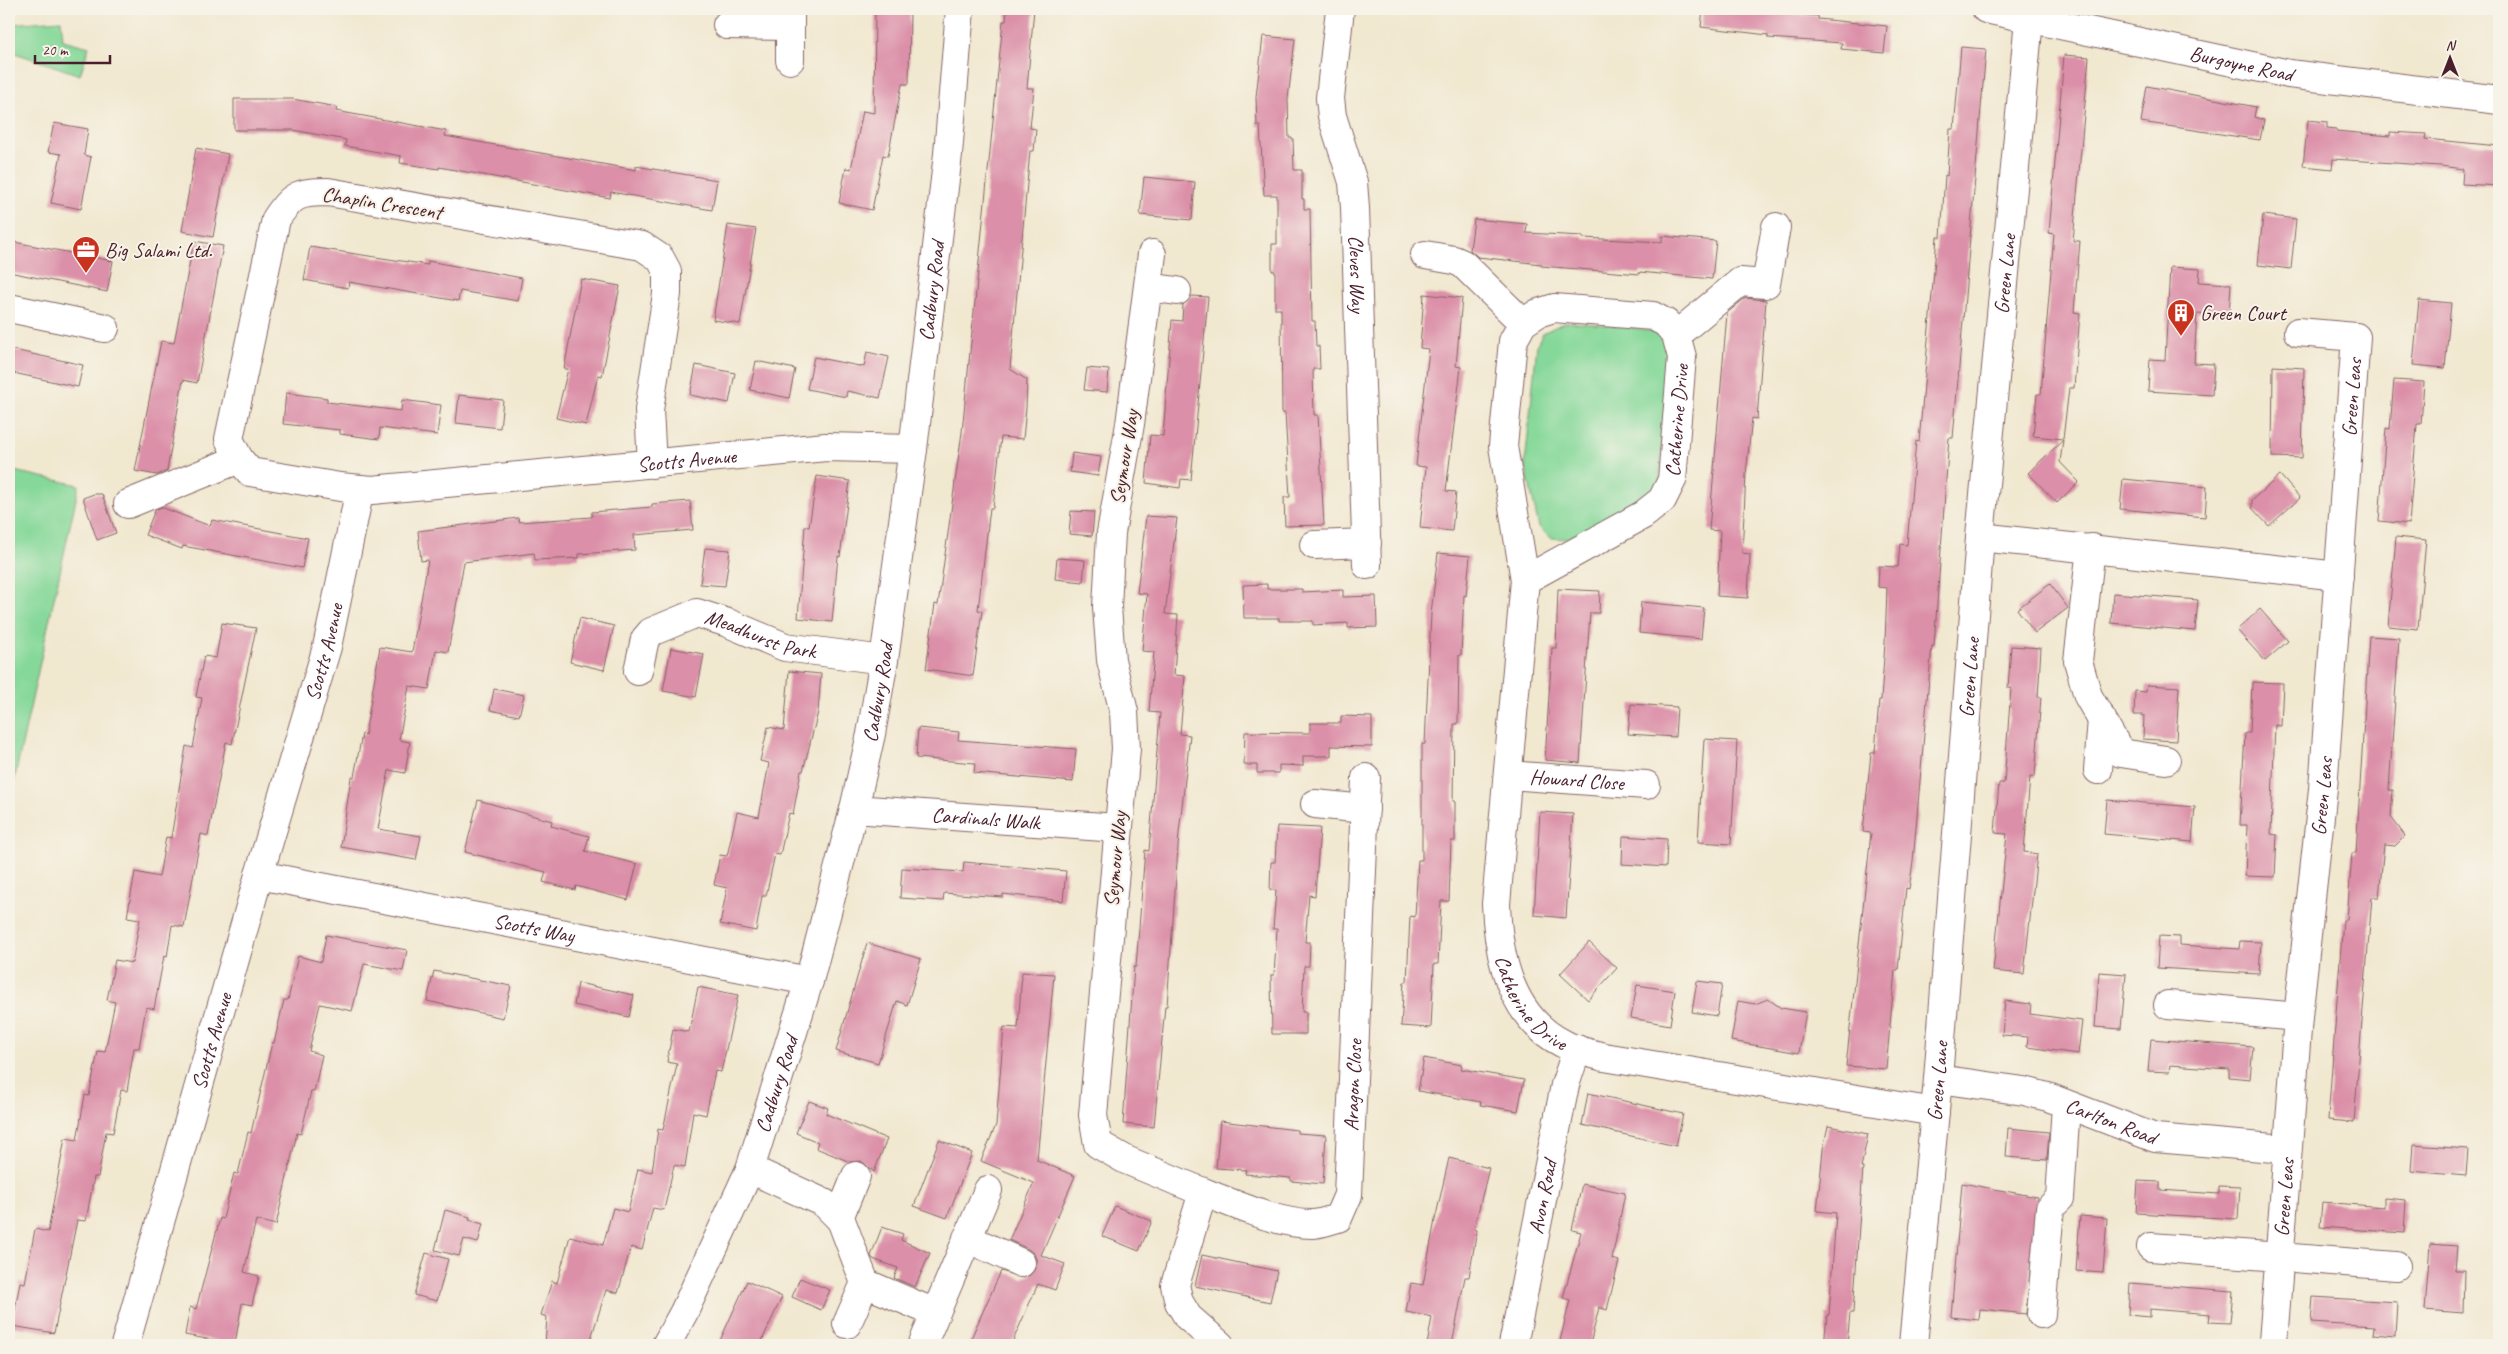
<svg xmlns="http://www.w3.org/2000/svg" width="2508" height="1354" font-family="Caveat,sans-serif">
  <rect width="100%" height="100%" fill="#f7f3e8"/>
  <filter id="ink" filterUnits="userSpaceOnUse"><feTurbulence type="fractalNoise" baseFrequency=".02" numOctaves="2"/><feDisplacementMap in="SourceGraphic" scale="10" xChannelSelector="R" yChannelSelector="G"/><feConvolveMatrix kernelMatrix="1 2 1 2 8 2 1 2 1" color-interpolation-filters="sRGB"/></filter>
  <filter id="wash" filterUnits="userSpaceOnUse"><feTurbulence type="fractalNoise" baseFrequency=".0096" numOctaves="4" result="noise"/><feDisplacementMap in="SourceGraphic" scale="20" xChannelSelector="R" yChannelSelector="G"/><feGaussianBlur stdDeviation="1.12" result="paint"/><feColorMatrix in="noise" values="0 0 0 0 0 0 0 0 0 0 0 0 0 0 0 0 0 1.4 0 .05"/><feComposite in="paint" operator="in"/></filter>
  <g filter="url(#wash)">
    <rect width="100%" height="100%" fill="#f1e8d0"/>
    <path fill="#85d899" stroke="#687c62" d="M61,20L63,40L89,47L80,75L9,51V24Z
      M1565,322C1584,324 1647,325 1660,336C1667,342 1667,353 1669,361L1659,488L1652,498L1567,539L1550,538L1539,527L1525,465L1537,344L1543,333Z
      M9,470L79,485L9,804Z"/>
    <g id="blocks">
      <path fill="#db8fa8" d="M875,9H910L909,84H902L888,156L883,155L872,210L839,203L846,168L851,169L863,111L874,113Z
        M1007,9H1034L1027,88H1034L1030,128L1036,129L1034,151H1030L1010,369L1027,380L1026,408L1023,439L1001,437L993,508H990L978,610L982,611L973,676L926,669L935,604L938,605L962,432L1003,21H1006Z
        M1703,9H1761L1760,11L1818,16V19L1887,26L1884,53L1841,49L1842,43L1768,38V35L1701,27Z
        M1263,36L1295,39L1288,99L1289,138H1293L1294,170H1302V199H1304V209H1310L1312,321H1315L1316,346H1319L1320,369H1313L1314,415H1318L1324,525L1285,526L1284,497H1290L1285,413H1282L1281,309H1275V271H1272V244H1277V195H1264L1260,126H1257L1256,97Z
        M1961,47L1986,49L1953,438H1949L1934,646H1932L1927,700L1913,862L1909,889L1906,888L1898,970H1895L1886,1069L1846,1066L1871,833L1863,832L1871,753H1875L1879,700H1881L1885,643L1887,588L1878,587L1879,566L1898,567L1900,544L1907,545L1916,441L1919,442L1937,237H1941L1945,175L1947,176L1950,129H1954Z
        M2064,55L2089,57L2073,241H2080L2074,312L2080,313L2074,388H2069L2063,439L2033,436L2037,394H2041L2054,234L2049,233Z
        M2147,86L2256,107L2254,117L2264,120L2260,140L2141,122Z
        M234,99H292L337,107L336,111L446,131L445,136L636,170V166L717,180L712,210L611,192L610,198L439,167V169L400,163L401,156L345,146L346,140L293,130H234Z
        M2308,120L2327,122V128L2336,129V131L2390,136V132L2426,134L2425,139L2499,146V186L2462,184L2463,169L2440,166L2333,159L2332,169L2303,166Z
        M54,123L88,129L84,155L91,157L81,209L51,203L61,154L48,152Z
        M196,148L228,154L213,237L182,231Z
        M1144,177L1195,182L1192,220L1140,215Z
        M2263,215L2296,219L2291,269L2258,265Z
        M1474,219L1527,224L1526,233L1583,236V238L1662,242V236L1716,241L1712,279L1640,272V274L1541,266V264L1478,257L1470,250Z
        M728,225L756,229L740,324L713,320Z
        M9,241L113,261L107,292L9,272Z
        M194,241L223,246L197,383L183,380L167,471L157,475L135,471L161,341L174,343Z
        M310,247L428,265V261L522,278L518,301L460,291L458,301L349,282L348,288L304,280Z
        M2170,267L2200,269L2199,282L2231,284L2229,315L2197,313L2194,363L2214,364L2212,395L2148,391L2150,359L2165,360Z
        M581,279L620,286L602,376L598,375L586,425L556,418L568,369H564Z
        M1424,294L1462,298L1456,366L1461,367L1446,491L1456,492L1452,531L1420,528L1426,467L1416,466L1429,349L1420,348Z
        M1191,296L1208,297L1191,480L1181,479L1180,488L1146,483L1150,435L1163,436L1172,320L1182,321L1183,305Z
        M1745,298L1766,300L1757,419L1752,418L1746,474L1742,553L1750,554L1748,598L1717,596L1720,531L1709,530L1727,313Z
        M2419,300L2451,303L2445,368L2413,365Z
        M9,349L83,365L78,387L9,372Z
        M867,352L889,357L880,398L847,391L846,397L807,389L814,357L864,367Z
        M756,361L795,369L789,398L750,390Z
        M696,365L735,373L729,403L690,395Z
        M2273,366L2304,368L2302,458L2272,457Z
        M1087,368L1109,370L1107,392L1084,390Z
        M2394,380L2424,382L2421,424H2417L2409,524L2379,521L2386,428L2390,429Z
        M286,393L327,398V402L401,411L402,400L441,405L437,435L380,428L379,439L340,434V430L283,424Z
        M459,395L503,400L500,428L456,423Z
        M2063,440L2060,462L2079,482L2057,503L2028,473Z
        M1072,453L1101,457L1098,476L1070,472Z
        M2280,475L2300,498L2269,526L2252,508V500Z
        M817,476L850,481L840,557L838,556L832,622L798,618L805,526L809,527Z
        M2123,479L2207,487L2205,517L2120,509Z
        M94,494H102L116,533L97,540L83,498Z
        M690,501L693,530L634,535L635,550L579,554V558L535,560L534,553L464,562L448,652L436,650L429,689L409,686L399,740L410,742L405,773L389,770L378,829L421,836L416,860L341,847L351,777H354L362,734L365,735L380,647L412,652L428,560L421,561L418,531L518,518L519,522L592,517V512L652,507V504Z
        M161,507L210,526L212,520L308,538L302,568L183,546L182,549L145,535L155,510Z
        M1071,511L1094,512L1092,536L1069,534Z
        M1146,516L1177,518L1165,614L1178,615L1174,675L1185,676L1180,734L1190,735L1179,833L1167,1006H1165L1154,1127L1123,1124L1134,967H1136L1145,850L1149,851L1160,713L1149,712L1154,652L1142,651L1147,594L1137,593Z
        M2396,537L2426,540L2418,629L2388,626Z
        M705,548L730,550L725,586L700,584Z
        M1438,553L1470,556L1466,596L1464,595L1461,655H1459L1458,724H1454L1453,801L1455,802V841H1451L1449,901H1441L1438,964H1434L1431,1028L1401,1026L1404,982H1407L1410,916L1415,917L1418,860H1422V744H1425L1431,614Z
        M1057,558L1085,560L1083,582L1055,579Z
        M1267,584V589H1302V592L1343,590V597L1376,596L1377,627L1348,628V623L1313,625V621H1279V618H1244L1243,585Z
        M2050,584L2068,608L2035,633L2017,609Z
        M1558,589L1600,591L1599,613H1590L1580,763L1545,760L1552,648H1556Z
        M2113,593L2198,600L2195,631L2111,623Z
        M1641,602L1704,608L1701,639L1639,633Z
        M2260,609L2288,641L2265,661L2237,630Z
        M580,618L614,626L604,670L570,662Z
        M222,623L256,628L232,744L226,742L208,836L201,834L184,927L172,925L167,957L164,956L154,1009L146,1007L139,1048H134L127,1091L121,1090L113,1133L106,1132L98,1177H94L86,1221L77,1220L54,1333L12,1326L20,1282L25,1283L35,1229L48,1232L65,1138L77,1140L85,1095L89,1096L98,1051L105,1052L115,1002L107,1000L115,960L132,963L140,919L127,917L135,872L159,877L166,837L171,838L186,746L193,748L202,698L196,697L204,656L216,658Z
        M2369,636L2399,638L2389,790H2393L2391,817L2405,836L2395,846L2384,845L2379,897H2372L2354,1122L2328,1120L2343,920H2347L2352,853H2356Z
        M2011,646L2041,648L2038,697H2041L2035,777H2030L2024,852L2037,854L2024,974L1993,971L2007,834L1995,833L1999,783H2004L2011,688H2008Z
        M671,648L704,654L696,697L663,691Z
        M789,671L821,674L818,712L803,771H801L793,814L789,813L780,855L775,854L766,896H762L756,931L720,924L727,888L714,885L720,855L727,856L737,812L759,817L769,763L760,761L768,727L784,730Z
        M2252,682L2283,683L2281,726L2275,725L2273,776L2271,834L2277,835L2275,877L2245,876L2247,825H2240L2245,733H2250Z
        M2147,685L2179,687L2176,741L2143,739L2144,715H2134L2135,691L2146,692Z
        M494,689L524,695L519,716L490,710Z
        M1631,704L1677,707L1675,737L1628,734Z
        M1341,716L1372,717V747L1331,746V756H1303V766L1279,765V773H1257V765H1244L1245,732L1310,733V723H1341Z
        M918,728L959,732L958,740L1076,749L1073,782L974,773L975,763L916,758Z
        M1704,739L1737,741L1731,844L1698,842Z
        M478,800L552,821L551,826L589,836L585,851L637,864L628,900L576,886L575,890L543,882L546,872L465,852Z
        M2107,800L2195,807L2192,842L2104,834Z
        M1540,812L1573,814L1566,918L1534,915Z
        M1277,826L1320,828L1315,896L1309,895L1305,942H1310L1309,966H1304L1302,1012H1306V1034H1272L1271,975H1274L1277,929H1273L1276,890H1270L1271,862H1275Z
        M1623,836L1667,839L1666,867L1622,864Z
        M964,862L1066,871L1063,901L1003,894V897L944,893L943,901L900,898L902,868L963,872Z
        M326,935L407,950L403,971L364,964L352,1011L320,1004L309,1051L322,1055L314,1092L311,1091L301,1134L297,1133L276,1225L256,1220L244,1272L259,1276L252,1305L242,1303L235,1344L185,1335L190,1307L196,1309L220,1218L223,1219L234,1173L238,1174L248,1132L251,1133L272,1043H274L284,1000H288L298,956L321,962Z
        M2159,936L2180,937V945L2239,949L2240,941L2261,942L2259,974L2157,968Z
        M1589,942L1617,968L1588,1000L1560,974Z
        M867,943L921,959L907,1005L897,1001L878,1063L836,1051Z
        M434,971L511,986L503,1018L427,1001Z
        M1022,972L1054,974L1037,1160L1075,1176L1041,1255L1065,1264L1055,1290L1038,1284L1011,1345H968L1001,1271L1023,1278L1030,1275L1035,1269L1037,1262L1034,1254L1028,1249L1009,1240L1034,1183L981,1161L996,1125L1004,1027L1018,1028Z
        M2099,972L2126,974L2121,1029L2095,1027Z
        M1697,981L1722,984L1717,1016L1692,1012Z
        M578,983L634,995L629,1017L574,1005Z
        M1637,985L1675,991L1670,1025L1631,1018Z
        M698,987L738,995L721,1072L715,1071L706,1115L693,1112L685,1167L674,1165L664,1210L653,1208L642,1250L631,1247L618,1293L606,1290L589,1345H545L547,1317L541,1315L552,1281L557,1283L570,1236L603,1245L613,1208L628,1212L638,1169L652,1172L658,1129L663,1130L677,1064L667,1062L673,1029L689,1032Z
        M1768,999L1781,1008L1806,1012L1799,1053L1731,1041L1738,1001L1755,1004Z
        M2005,1001L2031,1004L2030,1014L2082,1021L2078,1054L2027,1047L2028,1037L2002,1035Z
        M2151,1039L2253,1047L2250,1079L2229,1077V1069L2170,1065L2169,1072L2148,1071Z
        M1424,1058L1462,1065L1461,1069L1524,1080L1518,1111L1480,1105L1481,1102L1418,1091Z
        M1588,1093L1683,1114L1676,1146L1582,1125Z
        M809,1101L828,1108L826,1114L887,1139L874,1172L861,1161L850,1162L816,1148L818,1142L796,1133Z
        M1220,1121L1297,1130V1133L1326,1135L1323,1184L1291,1181V1178L1245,1174L1246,1170L1216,1168Z
        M1828,1126L1868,1134L1861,1168H1863L1853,1313H1850L1847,1345H1824L1827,1315H1829L1836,1213L1817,1211L1823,1149Z
        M2008,1128L2049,1132L2047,1160L2006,1157Z
        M939,1140L972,1153L947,1218L914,1206Z
        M2413,1145L2468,1149L2466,1176L2411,1171Z
        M1449,1158L1489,1168L1474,1229L1477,1230L1469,1277H1465L1452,1345H1427L1432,1317L1406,1312L1411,1283L1423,1285L1435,1220Z
        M2138,1181L2160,1182V1190L2219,1194V1186L2240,1187L2238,1219L2136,1213Z
        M1962,1183L2037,1197L2026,1314L1980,1309L1979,1320L1951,1317Z
        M1582,1184L1625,1193L1612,1259L1619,1261L1607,1310L1599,1307L1590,1345H1559L1570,1300L1563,1298L1581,1232L1572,1230Z
        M2384,1198L2406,1200L2404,1233L2320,1227L2322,1202L2384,1207Z
        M1115,1206L1152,1221L1139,1251L1102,1236Z
        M445,1210L470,1217L469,1220L483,1224L478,1243L464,1239L459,1256L435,1250Z
        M2080,1216L2107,1218L2103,1273L2076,1271Z
        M882,1227L903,1234L901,1240L930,1253L915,1287L894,1278L898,1268L873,1259L871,1256Z
        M2430,1244L2457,1246L2455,1270H2464L2463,1313L2425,1310Z
        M426,1253L448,1259L437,1301L414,1295Z
        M1202,1255L1277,1271L1270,1302L1195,1286Z
        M800,1278L830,1290L821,1310L792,1297Z
        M747,1281L782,1297L760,1345H718Z
        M2130,1283L2233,1291L2230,1323L2209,1322L2210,1314L2150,1309V1317L2128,1315Z
        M2313,1297L2397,1302L2395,1336L2373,1334L2374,1326L2311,1322Z"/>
    </g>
  </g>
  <g filter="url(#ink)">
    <use href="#blocks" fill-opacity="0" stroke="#846565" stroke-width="1"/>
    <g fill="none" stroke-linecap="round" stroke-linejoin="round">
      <defs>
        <g id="minor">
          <path id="s1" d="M1340,9L1330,98L1332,116L1353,182L1355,208L1367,565"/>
          <path id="s2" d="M1986,9L2289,74L2499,100"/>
          <path d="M727,25L790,26"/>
          <path d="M790,60V9"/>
          <path d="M1152,254L1130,424L1111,533L1107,607L1111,660L1124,712L1126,749L1093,1115L1098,1144L1126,1160L1203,1192L1175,1285L1179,1302L1188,1317L1220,1345"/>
          <path d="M1425,255L1454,260L1463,264L1523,323"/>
          <path d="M1148,287L1177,291"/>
          <path d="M9,308L105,328"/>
          <path d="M1676,335L1740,282L1766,284L1776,227"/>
          <path id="s3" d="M652,464L649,410L667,294V271L660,258L642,246L328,192C298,192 292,195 276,219L229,439L239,459L250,472L340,487L372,490L826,447L913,449"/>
          <path d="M128,504L239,459"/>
          <path d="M1980,537L2339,576"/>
          <path d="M1314,545L1367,543"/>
          <path d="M2091,548L2078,661L2088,696L2121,753L2166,760"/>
          <path id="s4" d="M1525,580L1643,515L1662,500L1672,480L1682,357L1676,335L1666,323L1653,316L1554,308L1538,313L1523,323L1513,341L1503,446L1525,580L1496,904C1498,958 1511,1018 1564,1044C1576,1051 1591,1053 1604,1057L1935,1112"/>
          <path id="s5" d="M638,671L645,639L651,632L697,613L728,623L785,647L884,660"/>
          <path d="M2098,770L2102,719"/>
          <path id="s6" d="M1508,775L1646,785"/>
          <path d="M1315,804L1365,809"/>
          <path id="s7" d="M854,809L1117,828"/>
          <path id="s8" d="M259,875L809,981"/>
          <path d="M2168,1005L2298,1017"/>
          <path id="s9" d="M1938,1079L2024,1091L2048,1097L2155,1138L2286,1149"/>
          <path d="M750,1169L824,1203L841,1220L865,1283L935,1313"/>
          <path id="s10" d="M1203,1192C1235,1204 1277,1224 1312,1224C1320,1224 1330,1220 1338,1218L1348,1195L1366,778"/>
          <path d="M839,1218L856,1176"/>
          <path d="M967,1238L1021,1263"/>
          <path d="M2151,1247L2396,1266"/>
          <path d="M2041,1314L2050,1208L2060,1198L2066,1105"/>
          <path d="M847,1324L865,1283"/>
          <path id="s11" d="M2273,1342L2298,1017L2323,789L2356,337L2298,332"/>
          <path d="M923,1343L988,1190"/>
          <path id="s12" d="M125,1345L259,875L327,647L360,489"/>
          <path id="s13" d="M1513,1345L1565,1085L1577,1049"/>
          <path id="s14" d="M1913,1345L1938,1079L1980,537L2030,9"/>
        </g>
        <g id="major">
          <path id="s15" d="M666,1345L684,1312L750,1169L809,981L854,809L871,734L884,660L913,449L948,154L960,9"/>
        </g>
      </defs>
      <use href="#minor" stroke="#846565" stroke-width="30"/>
      <use href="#major" stroke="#846565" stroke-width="30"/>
      <use href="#minor" stroke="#fff" stroke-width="28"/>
      <use href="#major" stroke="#fff" stroke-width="28"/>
    </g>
  </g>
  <defs>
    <symbol id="office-pin" viewBox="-11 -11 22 30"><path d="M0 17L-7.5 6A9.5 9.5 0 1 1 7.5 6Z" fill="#c8321e" stroke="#f7f3e8"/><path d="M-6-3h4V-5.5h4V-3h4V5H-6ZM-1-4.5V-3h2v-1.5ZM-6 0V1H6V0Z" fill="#fff"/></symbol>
    <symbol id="building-pin" viewBox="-11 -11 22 30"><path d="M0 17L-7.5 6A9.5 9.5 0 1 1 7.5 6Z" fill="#c8321e" stroke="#f7f3e8"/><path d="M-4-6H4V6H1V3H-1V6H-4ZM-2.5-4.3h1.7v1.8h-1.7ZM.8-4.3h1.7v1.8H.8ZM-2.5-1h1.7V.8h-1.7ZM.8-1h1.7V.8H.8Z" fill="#fff"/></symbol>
  </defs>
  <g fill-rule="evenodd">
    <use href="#office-pin" x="70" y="234" width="32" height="43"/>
    <use href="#building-pin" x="2165" y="297" width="32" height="43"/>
  </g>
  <g text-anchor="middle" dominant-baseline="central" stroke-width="4" stroke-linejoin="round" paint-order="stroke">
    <g font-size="21" fill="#4a1f2b" stroke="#f7f3e8">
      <text stroke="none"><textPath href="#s2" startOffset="261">Burgoyne Road</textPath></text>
      <text transform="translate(382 203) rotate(9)">Chaplin Crescent</text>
      <text stroke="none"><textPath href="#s14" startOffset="1075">Green Lane</textPath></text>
      <text stroke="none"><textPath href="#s1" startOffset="269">Cleves Way</textPath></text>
      <text stroke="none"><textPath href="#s15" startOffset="1094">Cadbury Road</textPath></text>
      <text stroke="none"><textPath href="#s11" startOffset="948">Green Leas</textPath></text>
      <text stroke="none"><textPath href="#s4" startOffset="241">Catherine Drive</textPath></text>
      <text transform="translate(1124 457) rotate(-81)">Seymour Way</text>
      <text stroke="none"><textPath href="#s3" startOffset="1316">Scotts Avenue</textPath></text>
      <text stroke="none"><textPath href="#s5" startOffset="159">Meadhurst Park</textPath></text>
      <text stroke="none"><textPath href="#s12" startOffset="721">Scotts Avenue</textPath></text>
      <text stroke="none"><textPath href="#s14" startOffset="670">Green Lane</textPath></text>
      <text stroke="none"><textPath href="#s15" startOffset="689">Cadbury Road</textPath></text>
      <text stroke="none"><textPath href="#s6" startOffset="69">Howard Close</textPath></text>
      <text stroke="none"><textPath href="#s11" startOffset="548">Green Leas</textPath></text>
      <text stroke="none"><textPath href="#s7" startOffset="132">Cardinals Walk</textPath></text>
      <text transform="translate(1115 859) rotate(-85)">Seymour Way</text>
      <text stroke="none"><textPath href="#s8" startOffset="280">Scotts Way</textPath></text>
      <text stroke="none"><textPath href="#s4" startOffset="1188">Catherine Drive</textPath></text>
      <text stroke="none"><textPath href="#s12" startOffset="316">Scotts Avenue</textPath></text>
      <text stroke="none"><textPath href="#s14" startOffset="265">Green Lane</textPath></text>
      <text stroke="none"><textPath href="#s15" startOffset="284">Cadbury Road</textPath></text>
      <text stroke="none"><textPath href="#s10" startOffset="276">Aragon Close</textPath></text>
      <text stroke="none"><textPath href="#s9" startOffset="179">Carlton Road</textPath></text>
      <text stroke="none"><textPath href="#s13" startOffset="151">Avon Road</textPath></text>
      <text stroke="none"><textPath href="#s11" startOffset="145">Green Leas</textPath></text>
    </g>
    <g font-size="21" fill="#4a1f2b" stroke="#f7f3e8" text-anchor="start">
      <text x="105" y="250">Big Salami Ltd.</text>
      <text x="2200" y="313">Green Court</text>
    </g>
  </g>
  <rect width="2508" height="1354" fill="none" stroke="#f7f3e8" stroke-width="30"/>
  <g transform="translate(2450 58)" stroke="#f7f3e8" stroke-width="4" paint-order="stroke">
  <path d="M0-4L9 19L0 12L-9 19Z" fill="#4a1f2b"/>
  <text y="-8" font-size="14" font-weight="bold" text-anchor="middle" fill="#4a1f2b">N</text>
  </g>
  <path d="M35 55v8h75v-8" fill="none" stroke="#4a1f2b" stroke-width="2.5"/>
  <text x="42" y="55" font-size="15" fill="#4a1f2b" stroke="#f7f3e8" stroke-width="4" paint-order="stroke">20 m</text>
</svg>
